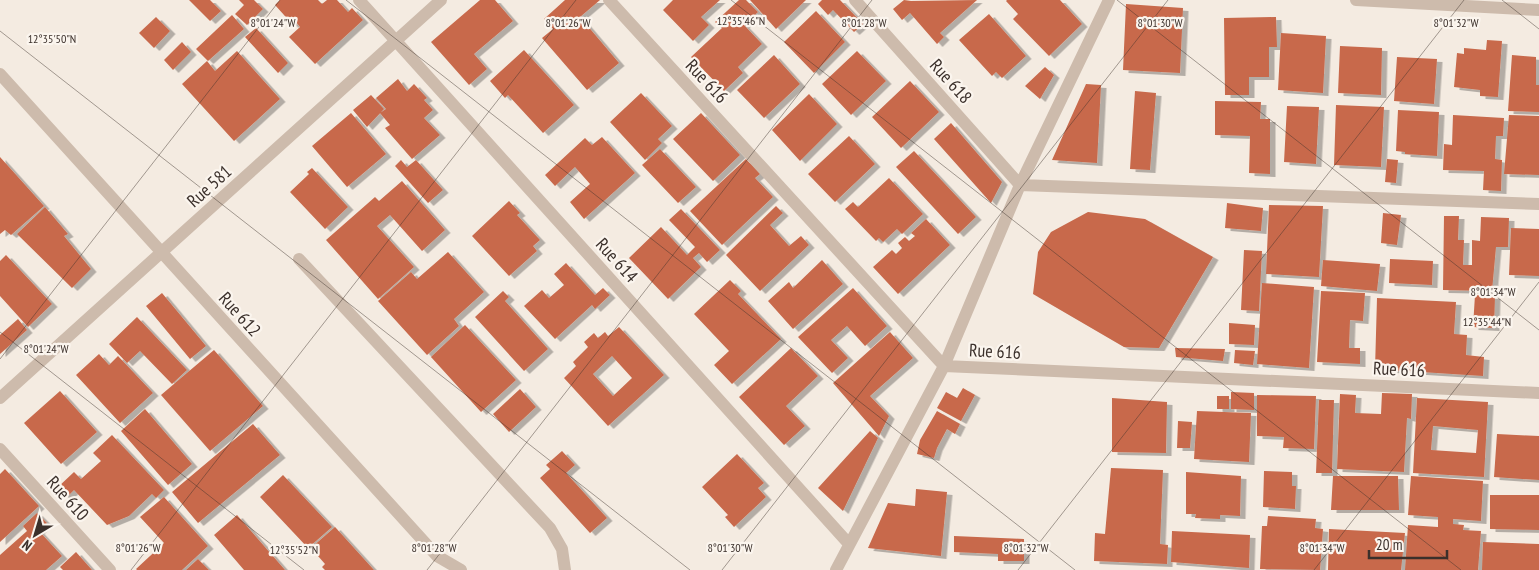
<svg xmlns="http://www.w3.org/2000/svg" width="1539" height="570" font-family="'PT Sans Narrow',sans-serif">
  <defs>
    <filter id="shadow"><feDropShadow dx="5.5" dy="3" stdDeviation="0" flood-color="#0004"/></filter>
  </defs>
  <rect width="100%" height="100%" fill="#f4ebe1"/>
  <path fill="#c8694b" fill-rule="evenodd" filter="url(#shadow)" d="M189,0H210L221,11L210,21Z
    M239,0H254L263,9L247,25L235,14L244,5Z
    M280,0H318L322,4L327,0H337L348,12L352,8L363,20L315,64L289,37L300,27L296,22L293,25L275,5Z
    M480,0H495L513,21L474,54L487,69L469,85L431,42Z
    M565,0H600L580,17L619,63L587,90L542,38L553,29L544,19Z
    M673,0H720L701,17L709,25L693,41L663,10Z
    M739,0H746L758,12L744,25L762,44L738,67L743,73L724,91L691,57L722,28L715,22Z
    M750,0H806L776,29Z
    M822,0H840L863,24L854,32L833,10L828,15L818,4Z
    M904,0L911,1L977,0L940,33L944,37L937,44L910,13L902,20L893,9Z
    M1007,0H1060L1082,24L1049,56L1013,19L1018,14L1006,1Z
    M1126,4L1183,8L1180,73L1123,70Z
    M816,11L845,42L814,73L784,42Z
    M989,14L1026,56L1002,78L996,72L992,76L959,40Z
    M232,15L244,29L208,61L196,49Z
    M156,17L170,31L154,48L139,33Z
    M1276,17L1277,47H1269V77H1249V95H1225L1224,18Z
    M256,28L288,63L278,73L245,37Z
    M1281,33L1326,36L1323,93L1278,90Z
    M1487,40L1502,41L1498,97L1480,96V90L1454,87L1457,53L1464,54V48L1486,50Z
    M182,42L191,52L173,70L164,60Z
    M1340,46L1382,48L1381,95L1338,93Z
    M524,50L574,105L543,133L508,95L505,98L490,81Z
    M237,51L280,99L234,141L182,84L207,61L215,71Z
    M857,51L886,81L851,115L822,84Z
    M774,55L800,84L764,118L737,90Z
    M1512,55L1536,57V85H1539V112L1508,111Z
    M1397,57L1437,59L1434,104L1394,101Z
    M1045,67L1054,75L1040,99L1025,86Z
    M398,79L407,91L414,84L427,98L424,100L433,110L424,118L440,135L412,159L385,128L390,125L380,113L386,109L376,98Z
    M910,81L939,112L901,148L872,117Z
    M1086,84L1101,85L1097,163L1052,160Z
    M1135,91L1156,93L1150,170L1130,169Z
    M641,93L672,126L658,139L662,143L645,160L610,122Z
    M809,94L837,124L800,161L772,130Z
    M371,95L384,109L367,127L353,110Z
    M1215,101L1261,102L1260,119H1270V174L1249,173L1250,136L1215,135Z
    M1336,105L1384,107L1381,167L1334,165Z
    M1287,106L1319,107L1316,164L1284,162Z
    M1398,110L1439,112L1437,156L1405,154V152L1396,151Z
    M351,113L386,154L347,187L312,146Z
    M701,113L740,155L713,181L673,139Z
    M1453,115L1504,118L1503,136H1496L1495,159L1502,160L1501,191L1483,190L1484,171L1443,170L1444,144L1452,145Z
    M1509,115L1539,116V175L1504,174Z
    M951,123L1002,182L991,203L934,139Z
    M849,136L875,164L835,202L808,174Z
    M602,137L635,173L584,219L570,202L590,184L575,167L555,186L545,175L585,138L592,145Z
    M660,149L696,187L678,203L642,165Z
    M914,151L976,217L958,234L896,167Z
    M0,157L44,206L11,235L5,230L0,234Z
    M746,159L760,174L755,178L773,197L722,245L690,211Z
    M1387,159L1398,160L1396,183L1385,182Z
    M401,160L407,167L416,160L443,190L428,203L395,166Z
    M312,168L348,207L325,229L290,192L309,174L307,172Z
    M889,178L923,214L902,234L897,229L883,242L879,238L876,241L845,209L853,202L858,207Z
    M402,181L445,230L422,251L390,215L377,226L414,267L378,299L326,240L375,197L379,201Z
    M509,201L520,213L517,215L540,240L533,246L537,251L509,276L472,236Z
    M1227,203L1263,208L1261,231L1225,228Z
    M1269,205L1323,206L1319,277L1266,274Z
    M776,206L783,213L770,225L789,246L801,236L809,245L760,291L726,255Z
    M45,207L68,234L64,236L91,269L72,288L17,234Z
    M681,209L720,250L707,262L699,253L693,258L701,267L668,299L629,258L661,227L687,255L695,247L669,220Z
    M1088,212L1145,219L1213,257L1159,348L1124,347L1033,294L1038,252L1051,232Z
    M1383,213L1401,215L1397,245L1381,243Z
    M1444,216H1459L1458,240H1464L1463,265H1472V240L1480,241L1481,217L1509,218L1508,247H1496L1492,291L1443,290Z
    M926,219L950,245L898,294L873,267L892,250L896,254L902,248L898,243L905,237L909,241L915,236L911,233Z
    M1511,228L1539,229V276L1509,275Z
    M1244,250L1262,251L1259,311L1241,310Z
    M448,252L484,292L454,319L459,326L427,355L378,301L411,272L417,279Z
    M6,255L52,304L28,327L0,296V261Z
    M1390,259L1433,261L1432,285L1389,283Z
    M822,260L843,284L793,329L768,301L789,282L793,288Z
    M1323,260L1380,264L1377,291L1321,286Z
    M566,263L595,295L603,288L610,295L595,309L592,305L555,339L524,306L542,290L549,298L564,285L554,274Z
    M730,280L741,291L738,294L781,339L732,384L714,365L729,351L694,314Z
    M1262,283L1314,287L1309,368L1257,364Z
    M853,288L887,326L865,346L847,326L831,340L848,358L832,373L798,337Z
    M503,291L509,297L505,301L548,349L524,371L475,317Z
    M1321,291L1365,293L1363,321L1350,320L1349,348H1360V364L1317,362Z
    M162,293L206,346L190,359L146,306Z
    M1475,295L1495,296L1494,328L1473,327Z
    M1377,298L1456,302L1454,334L1467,335L1466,355L1484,357L1483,376L1375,369Z
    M137,317L187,370L172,384L140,351L127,363L109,344Z
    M18,319L27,330L0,354V335Z
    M1229,323L1255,325L1254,345L1229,344Z
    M465,325L516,380L481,412L431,357Z
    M619,327L664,375L608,426L564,378L576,366L573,362L588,347L584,342L594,333L598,338L605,332L608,336ZM612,356L632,378L613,396L593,374Z
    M890,332L913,358L870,396L889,416L879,436L833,383Z
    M791,348L818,376L786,406L805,426L784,445L739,397Z
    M1175,348L1225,349L1223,361L1176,357Z
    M214,350L263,406L210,451L161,395Z
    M1235,350L1255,351L1253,365L1234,363Z
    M99,354L109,365L118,356L153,393L120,423L76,375Z
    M963,388L975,395L961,421L937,408L946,392L957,398Z
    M520,389L536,407L509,432L493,414Z
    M60,391L97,432L61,464L24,423Z
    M1231,392L1254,393V410L1231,409Z
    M1382,393L1412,394L1411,419L1407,418L1404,472L1337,469L1340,394L1356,395L1355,413L1381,414Z
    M1257,395L1316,396L1314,449L1283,448L1284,437L1257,436Z
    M1217,396H1229V409H1217Z
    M1112,398L1167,402L1166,453L1112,452Z
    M1417,398L1488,402L1484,477L1413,473ZM1433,426L1478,430L1476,453L1431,450Z
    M1319,400H1334L1332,473H1316Z
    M145,409L192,464L168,485L121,431Z
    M937,411L960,424L955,434L947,429L937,448L934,458L917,454L920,440Z
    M1197,411L1251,413L1249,462L1194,459Z
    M1178,421L1192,422L1190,448H1177Z
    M253,424L280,455L198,523L172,492Z
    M870,431L878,438L843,511L818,488Z
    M1497,434L1539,436V480L1494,477Z
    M112,435L164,490L156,498L152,494L129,516L107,525L74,490L66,498L57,488L74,472L81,479L101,461L93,453Z
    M562,451L575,465L566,473L607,518L590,533L540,478L550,469L546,465Z
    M737,454L764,483L758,488L766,497L734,527L725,517L728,515L702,487Z
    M1111,468L1163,470L1160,544L1168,545L1167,564L1094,561L1095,533L1105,534Z
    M5,469L39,506L0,542V474Z
    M1264,471L1292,472V486H1296L1295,509L1263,507Z
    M1186,472L1241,476L1240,516L1220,515V519L1195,518L1196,514H1186Z
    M283,475L332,527L308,548L260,497Z
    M1333,476H1398L1399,510H1331Z
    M1411,476L1483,481L1481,521L1453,519V524L1464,525L1463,530L1481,531L1478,570H1405L1408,525L1438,527V517L1408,515Z
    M916,489L947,492L941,556L868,548L888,503L915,506Z
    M1490,495H1539V530L1490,529Z
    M164,497L208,546L182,570H137L136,569L164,543L140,517Z
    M37,513L47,523L39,531L62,556L46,570H0V555L27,531L23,526Z
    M237,515L285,570H244L214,535Z
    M1268,516L1316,519L1315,528L1323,529L1320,570L1260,569L1262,526H1267Z
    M335,527L374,570H325L322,567L325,564L311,548Z
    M1329,529L1405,533L1401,570H1328Z
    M1172,531L1250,535L1249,568L1171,562Z
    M954,536L1024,539V561H998V554L954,552Z
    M1483,542L1539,544V570H1482Z
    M76,552L92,570H63L60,567Z
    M198,559L209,570H186Z"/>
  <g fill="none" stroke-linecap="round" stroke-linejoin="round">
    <path stroke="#cdbbac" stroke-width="12" d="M299,259L550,528L562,549L565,570"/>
    <path stroke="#cdbbac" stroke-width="12" d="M359,0L849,544
      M609,0L944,366L1539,393
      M855,0L1020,185L1539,204
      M1356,0L1539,10
      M0,398L441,0
      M0,449L110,570
      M836,570L944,366L1020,185L1109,0"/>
    <path stroke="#cdbbac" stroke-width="12" d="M0,74L437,556L461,570"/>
  </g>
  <path fill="none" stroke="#3b302b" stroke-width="1" stroke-opacity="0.45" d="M346,0L1075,570M731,0L1461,570M1117,0L1539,330M1502,0L1539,29M0,31L690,570M0,332L304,570M0,359L280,0M131,570L576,0M427,570L872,0M722,570L1168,0M1018,570L1464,0M1314,570L1539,282"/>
  <g text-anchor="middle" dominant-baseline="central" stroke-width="4.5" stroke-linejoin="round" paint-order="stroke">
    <g font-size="18" fill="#3b302b" stroke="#fbf5ee">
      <text transform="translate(707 81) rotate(47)">Rue 616</text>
      <text transform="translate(951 81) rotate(48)">Rue 618</text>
      <text transform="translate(209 186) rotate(-42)">Rue 581</text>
      <text transform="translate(617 260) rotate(48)">Rue 614</text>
      <text transform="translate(240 314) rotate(48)">Rue 612</text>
      <text transform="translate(995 351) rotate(3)">Rue 616</text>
      <text transform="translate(1399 369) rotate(3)">Rue 616</text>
      <text transform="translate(68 498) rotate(48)">Rue 610</text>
    </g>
  </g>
  <g font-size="12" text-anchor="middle" fill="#3b302b" stroke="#fbf5ee" stroke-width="4.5" stroke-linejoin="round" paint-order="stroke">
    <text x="741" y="25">12°35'46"N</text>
    <text x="1456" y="27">8°01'32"W</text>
    <text x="273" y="27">8°01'24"W</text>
    <text x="568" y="27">8°01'26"W</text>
    <text x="864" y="27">8°01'28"W</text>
    <text x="1160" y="27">8°01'30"W</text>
    <text x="52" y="43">12°35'50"N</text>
    <text x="1493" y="296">8°01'34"W</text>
    <text x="1487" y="326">12°35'44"N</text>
    <text x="46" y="353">8°01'24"W</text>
    <text x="138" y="552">8°01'26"W</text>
    <text x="434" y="552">8°01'28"W</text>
    <text x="730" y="552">8°01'30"W</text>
    <text x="1026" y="552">8°01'32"W</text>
    <text x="1322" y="552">8°01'34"W</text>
    <text x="294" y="554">12°35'52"N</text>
  </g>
  <g transform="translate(35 535) rotate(218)" stroke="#fbf5ee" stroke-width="4" paint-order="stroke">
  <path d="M0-4L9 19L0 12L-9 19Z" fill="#3b302b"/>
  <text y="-8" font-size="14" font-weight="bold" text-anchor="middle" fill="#3b302b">N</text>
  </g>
  <path d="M1369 550v8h78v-8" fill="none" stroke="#3b302b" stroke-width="2.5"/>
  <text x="1376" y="550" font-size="15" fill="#3b302b" stroke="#fbf5ee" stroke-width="4" paint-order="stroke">20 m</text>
</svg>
